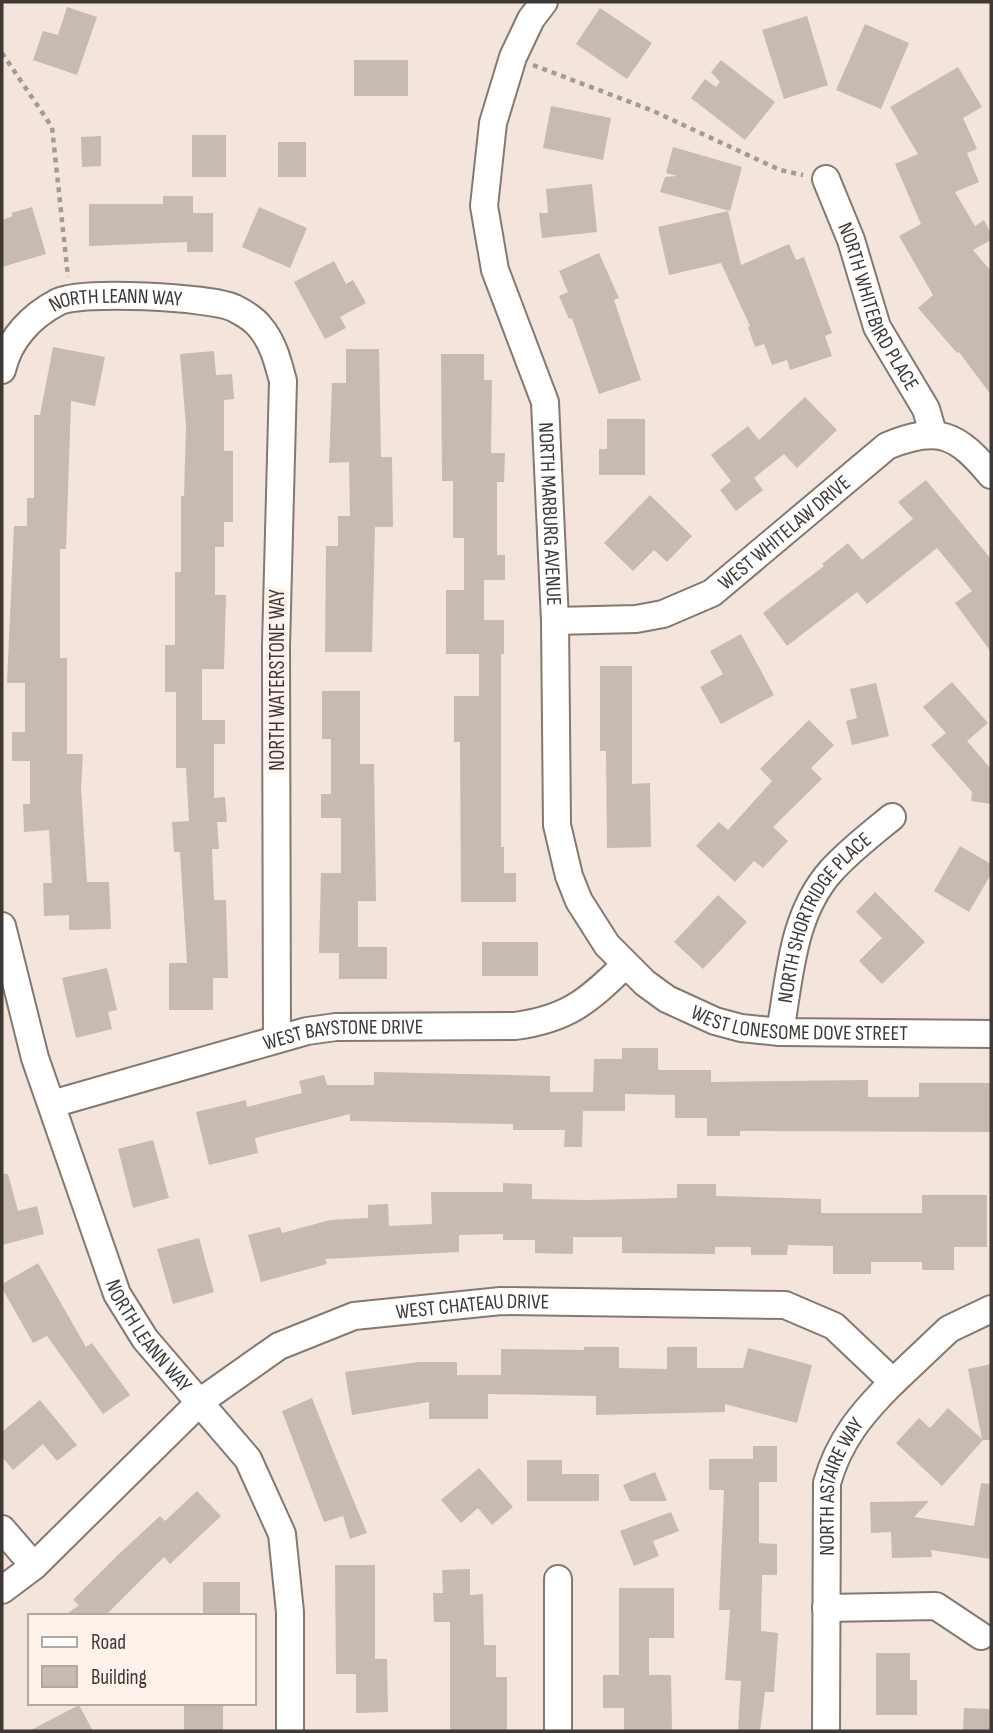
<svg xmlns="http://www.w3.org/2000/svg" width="993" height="1733" font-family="'Sofia Sans Condensed',sans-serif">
  <rect width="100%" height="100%" fill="#f3e5db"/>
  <path fill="#c7bab0" d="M67,7L97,17L77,75L33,60L43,31L58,35Z
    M600,8L652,43L627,79L576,44Z
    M807,16L828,85L784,99L762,30Z
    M865,24L909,43L881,109L836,90Z
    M354,60H408V96H354Z
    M721,60L775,102L745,140L691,98L705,79L716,87L720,82L711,72Z
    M958,67L982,107L963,118L977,149L967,153L979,182L955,192L975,226L984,220L991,233V240L973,250L991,271V395L959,352L957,353L918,308L933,295L899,236L921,224L895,164L918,154L890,107Z
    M551,106L611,118L603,160L543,148Z
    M192,135H226V177H192Z
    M101,136V166L82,167L81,137Z
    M278,142H306V177H278Z
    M673,147L742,167L730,211L660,192L665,177L677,176L666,173Z
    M592,184L597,232L542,238L539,213H548L546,189Z
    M163,196H193V213H213V252H187V242L89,246V204H163Z
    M32,207L46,254L2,267V220L13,216L11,213Z
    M259,207L307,228L290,268L242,247Z
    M728,211L741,265L789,244L796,260L804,257L832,333L825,336L832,356L790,370L787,360L772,365L764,344L755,347L748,327L750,326L721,263L669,275L658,227Z
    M599,253L619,298L614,300L641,380L599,394L572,318L569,319L559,296L568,292L559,271Z
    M334,261L346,284L353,280L366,303L340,317L346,328L325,339L294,282Z
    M53,347L105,357L95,406L71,401L66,549H60V658H67V754H83L81,788L87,882H109L111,929L69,930V915L44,916L43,883H52L49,830L24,832L23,804H30V761H12V732H25V683H7L14,526H27V498H34V415H40Z
    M346,349H379L381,457H392L393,527H375L372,652H325L326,546H338V516H350L349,462L329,463L332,383H346Z
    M214,351L216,375L232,374L234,399L224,400V451H233V522H224V547H215V595H226L224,669H202V720H225V744H214V798L225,797L227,822H217L219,849H212L214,900H226L228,978H213V1010H169V963H187L180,852H174L172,822L189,821L186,768H176V692H165V645H175V572H181V496H184L186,426L180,354Z
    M441,354H484V380H492L491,453H505L504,482H497V555H505V580H484V620H504V654H501V847H504V873H516V902H461L460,742H454V696H479V654H446V590H464V538H453V481H442Z
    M805,397L837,430L797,468L784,454L754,478L763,490L736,511L720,490L731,481L711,455L748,426L759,440Z
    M607,419H645V475H599V449H607Z
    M926,480L991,559V652L955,603L972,591L937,548L867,604L857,592L787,646L763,613L824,566L822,564L848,543L862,560L913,519L898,502Z
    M650,495L692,536L667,562L654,550L633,571L604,543Z
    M741,634L774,695L721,724L700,687L723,674L710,651Z
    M600,666H632V784L650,783L651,847L607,848L606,751H600Z
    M952,682L988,723L967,741L991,769V804L971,801L972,792L931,745L946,733L923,707Z
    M876,683L889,736L852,745L846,721L857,718L850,689Z
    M322,691H360V764H374L376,901H358V947H387V979H339V953H319L321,873H341V818H321V794H331V739H322Z
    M809,720L834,745L811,768L822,779L773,827L788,841L763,868L754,861L735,882L696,846L719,822L728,830L772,781L760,769Z
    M960,846L991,864V874L969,912L934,891Z
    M875,892L925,942L882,984L859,961L882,938L856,912Z
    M718,895L747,922L703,969L674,942Z
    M482,942H538V976H482Z
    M107,968L117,1010L108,1012L112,1029L76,1038L62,978Z
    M622,1048H658V1070H711V1082L868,1080V1097H919V1083H991L990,1132L740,1131V1136H707V1118H675V1095L625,1094V1111H583L582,1147H564L565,1130H513V1124L350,1121V1114L255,1138L258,1153L209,1165L196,1112L246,1100L247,1107L302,1093L299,1081L324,1075L327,1085H374V1072L550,1076V1092H593L594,1059H622Z
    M153,1140L169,1198L133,1208L118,1149Z
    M2,1174H8L18,1211L37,1206L44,1234L2,1245Z
    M503,1183L532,1184V1199L588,1200L677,1198V1184H716V1196L821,1199V1213H922V1195H987V1247H954V1270H922V1262H871V1274H833V1246L788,1245L787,1255H751V1247H715V1254L622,1253V1237H573V1254L535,1253V1240H503V1234L459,1235V1252L325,1259L327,1264L261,1282L248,1235L280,1227L282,1233L330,1220L368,1218V1205L388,1204L389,1226L432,1224L431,1192H503Z
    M199,1238L214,1292L173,1304L157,1249Z
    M38,1263L86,1347L92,1343L130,1395L103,1414L47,1336L33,1343L2,1288V1284Z
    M584,1347H619V1368L667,1369V1347H697V1368H743L748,1348L812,1365L797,1423L725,1404V1412L596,1415V1396L488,1394V1419H429V1402L352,1415L345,1372L419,1362H457V1375H501V1349L584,1350Z
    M991,1364V1440H983L942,1486L896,1443L919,1418L930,1428L948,1408L982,1439L968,1369Z
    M312,1398L331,1446L367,1533L350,1539L343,1516L324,1522L282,1411Z
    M40,1400L77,1445L57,1461L43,1444L13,1470L2,1457V1432Z
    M753,1446H777V1482H759V1543L777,1544V1575H762L761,1631L778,1633L774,1692H765L760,1731H738L741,1681L725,1680L730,1610H719L724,1490H709V1459H753Z
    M527,1460H562V1474H599V1501H527Z
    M479,1468L513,1507L492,1525L478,1508L461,1523L441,1500Z
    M655,1472L667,1501H630L623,1485Z
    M981,1483L991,1484V1559L931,1550L932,1557L892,1558L891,1532L871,1533L870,1502L929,1501L914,1517L974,1526Z
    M197,1491L221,1516L170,1564L164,1557L105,1616H64L79,1605L73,1600L120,1553L160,1516L165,1521Z
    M671,1512L679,1531L653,1541L659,1556L634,1566L620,1531Z
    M335,1565H375V1659H387L388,1712L356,1713V1674H336Z
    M470,1569V1595L483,1594L484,1645H496V1677H507V1731H450V1622H434L433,1593H443L442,1570Z
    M203,1582H240V1616H203Z
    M619,1588H674V1638H649V1675H671L672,1731H624V1708H603V1675H619Z
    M876,1653H910V1680H917V1715H876Z
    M184,1703H223V1731H184Z
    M79,1705L93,1731H29Z
    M964,1708L991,1709V1731H963Z"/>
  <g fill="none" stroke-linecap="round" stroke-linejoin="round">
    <defs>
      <g id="minor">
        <path id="s1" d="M544,2L531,19L513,57L493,123L484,206L495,270L545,402L555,621L557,825L569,876L579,901L607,945L645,983L667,999L715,1021L741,1028L780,1032L991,1034"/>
        <path id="s2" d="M826,179L851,240L877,327L926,409L933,433"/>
        <path id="s3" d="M2,370C9,339 31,316 58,302C81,290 210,297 234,308C242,312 255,320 260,327C273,342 278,362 283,381L276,646L277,1039"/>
        <path id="s4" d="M555,621L636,619L663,614L712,593L887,446C938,425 957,434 991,475"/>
        <path id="s5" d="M2,926L35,1058L117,1294L145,1339L248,1459L282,1534L290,1612V1731"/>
        <path id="s6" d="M780,1032C790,976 792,915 831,871C849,851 871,834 892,817"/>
        <path id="s7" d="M52,1104L307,1031L336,1027L515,1026C568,1019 588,1001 625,965"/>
        <path d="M2,1529L34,1566"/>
        <path d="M558,1579V1731"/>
        <path id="s8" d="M2,1590L34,1566L201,1401L279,1346L354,1316L501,1301L785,1305L834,1326L893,1382L949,1329L991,1309"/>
        <path d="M826,1608L936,1606L981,1636"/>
        <path id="s9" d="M826,1731L827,1483C839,1440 862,1413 893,1382"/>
      </g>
    </defs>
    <use href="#minor" stroke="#857870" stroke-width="30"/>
    <path stroke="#a49a93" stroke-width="4.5" stroke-dasharray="5 5" stroke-linecap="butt" d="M2,53L52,127L68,277
      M533,65L651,110L780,170L803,175"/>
    <use href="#minor" stroke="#fff" stroke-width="26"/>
  </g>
  <g text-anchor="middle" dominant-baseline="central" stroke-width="7" stroke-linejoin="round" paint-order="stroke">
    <g font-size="21" fill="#3e3935" stroke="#fef2ea">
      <text stroke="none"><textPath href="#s3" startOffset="149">NORTH LEANN WAY</textPath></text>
      <text stroke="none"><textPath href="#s2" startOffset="138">NORTH WHITEBIRD PLACE</textPath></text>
      <text stroke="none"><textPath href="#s1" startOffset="534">NORTH MARBURG AVENUE</textPath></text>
      <text stroke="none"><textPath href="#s4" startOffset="256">WEST WHITELAW DRIVE</textPath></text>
      <text transform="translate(277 680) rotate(-90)">NORTH WATERSTONE WAY</text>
      <text stroke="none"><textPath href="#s6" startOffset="126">NORTH SHORTRIDGE PLACE</textPath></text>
      <text stroke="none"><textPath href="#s1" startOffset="1195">WEST LONESOME DOVE STREET</textPath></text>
      <text stroke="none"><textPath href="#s7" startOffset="301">WEST BAYSTONE DRIVE</textPath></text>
      <text stroke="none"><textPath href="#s8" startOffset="570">WEST CHATEAU DRIVE</textPath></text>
      <text stroke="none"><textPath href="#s5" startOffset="438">NORTH LEANN WAY</textPath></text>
      <text stroke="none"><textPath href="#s9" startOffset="247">NORTH ASTAIRE WAY</textPath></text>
    </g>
  </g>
  <rect width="993" height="1733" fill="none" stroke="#3e3935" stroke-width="7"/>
  <rect x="28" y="1614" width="228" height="91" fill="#fef2ea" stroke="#b1a8a2" stroke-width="2"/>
  <rect x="42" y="1637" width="35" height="10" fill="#ffffff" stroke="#b1a8a2" stroke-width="2"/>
  <text x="91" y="1649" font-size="21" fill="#3e3935">Road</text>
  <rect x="42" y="1666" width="35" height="21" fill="#c7bab0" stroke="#b1a8a2" stroke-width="2"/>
  <text x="91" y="1684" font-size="21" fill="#3e3935">Building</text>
</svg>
